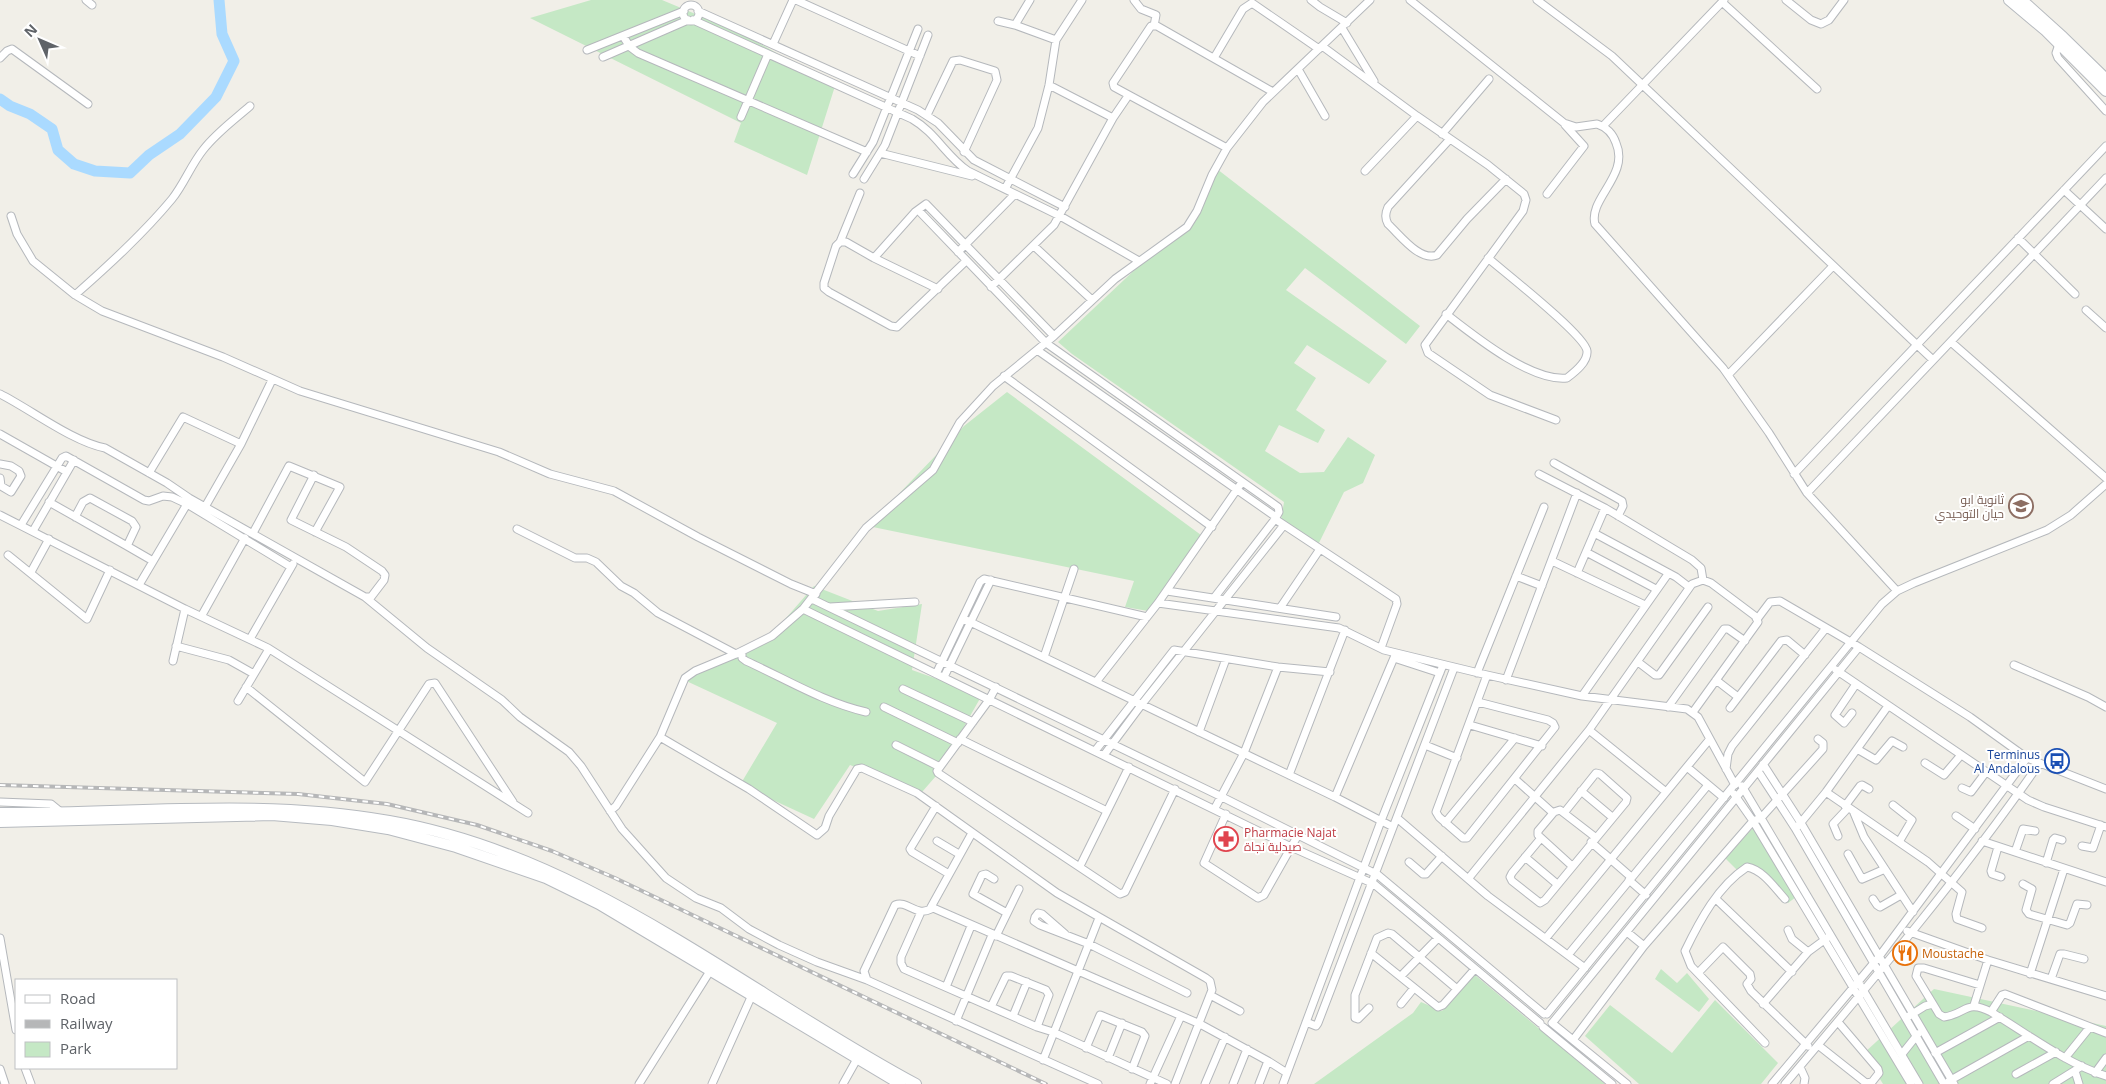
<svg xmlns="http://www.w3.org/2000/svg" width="2106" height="1084" font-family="'Open Sans',Cairo,sans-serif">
  <rect width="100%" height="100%" fill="#f1efe8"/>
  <path fill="#c5e8c5" d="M591,0H662L741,33L835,86L807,175L734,142L741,123L530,18Z
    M1217,169L1420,326L1406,344L1305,268L1286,290L1387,361L1369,384L1307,345L1294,363L1316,378L1296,410L1325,430L1318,443L1279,425L1265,451L1300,473L1324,472L1348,437L1375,455L1363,483L1344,492L1317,547L1281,520L1284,502L1072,354L1058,342L1142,263L1184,231Z
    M1007,392L1201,535L1154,612L1125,607L1134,581L868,526L964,426Z
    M814,586L878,611L922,604L912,670L982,695L936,776L922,792L850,765L814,819L740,785L777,723L682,679L773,633Z
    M1754,827L1796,897L1788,903L1751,869L1741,874L1725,858Z
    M1661,969L1677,983L1687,973L1709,999L1699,1012L1655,979Z
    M1475,975L1605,1084H1314L1413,1013L1421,1002L1442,1011Z
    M1934,989L2106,1026V1084H1883L1864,1053Z
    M1715,1000L1778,1063L1761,1084H1639L1585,1036L1610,1005L1672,1053Z"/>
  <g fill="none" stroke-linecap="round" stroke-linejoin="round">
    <path stroke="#aadaff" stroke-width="11" d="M0,99L10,106L30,114L52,129L58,150L74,164L95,171L130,173L149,155L180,134L216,97L234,61L222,34L219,0"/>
    <defs>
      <path id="street" d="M86,0L92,5
        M796,0L920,56
        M1134,0L1141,9L1156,15L1154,26
        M1311,0L1320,7L1347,23
        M1410,0L1564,123L1576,127L1597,124C1606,127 1613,134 1616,143C1630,175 1588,199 1595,224L1723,368L1769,433L1807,493L1897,591
        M1537,0L1612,56L1933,360
        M1786,0L1811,20L1821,24L1829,20L1844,0
        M1722,2L1817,89
        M683 13a8 8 0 1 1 16 0a8 8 0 1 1-16 0Z
        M698,11L918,110L938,123L974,160L1065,207
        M693,20L912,119C935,132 947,157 968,171L1060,216L1139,261
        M998,21L1015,25L1056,40L1049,85L1038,128L1005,189
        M1015,25L1030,0
        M1342,28L1374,81
        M623,36L630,47L638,53L867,152
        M1056,40L1082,0
        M2060,41L2056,53L2058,58L2106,111
        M773,44L793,0
        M1322,46L1417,116L1488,165L1524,194L1526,200L1523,211L1425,345L1428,353L1490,395L1556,420
        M587,50L684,11
        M603,57L688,20
        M0,58L7,51L12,49L88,104
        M1214,58L1243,9L1252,3L1319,49
        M1298,69L1325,116
        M1049,85L1113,118
        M927,115L953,61L960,60L995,71L997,80L964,152
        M741,117L768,54
        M1603,126L1724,0
        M1442,134L1489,79
        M1450,139L1388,207C1385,214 1385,218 1388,224C1400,235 1420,262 1437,255L1467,219L1506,179
        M1227,148L1114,87L1113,83L1151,26H1157L1273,92
        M880,153L972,176
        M1365,171L1417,116
        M853,174L873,142L918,29
        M864,179L885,145L928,35
        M2064,190L2106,229
        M860,193L840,242L836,246L824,283V288L829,292L891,326L897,327L966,261
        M1547,194L1584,146L1565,125
        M918,210L1046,343L1278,507L1279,512L1275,519L1214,598
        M11,216L17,234L33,261L75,295L102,311L223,357L300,391L499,452L550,474L614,491L698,537L791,584L816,594
        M2018,238L2075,294
        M840,242H846L874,258L938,289
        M1034,246L1092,300
        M958,252L1015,194
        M874,258L915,212L926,204L1054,336
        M991,287L1054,225L1113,118L1128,96
        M75,295C109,265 143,234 172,199C184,184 191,165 203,150C216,133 234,120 250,106
        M2086,310L2106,328
        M1446,314C1473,335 1531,382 1567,378C1575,372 1588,362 1587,351C1585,335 1504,272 1488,258
        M1951,342L2106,478
        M1037,350L1276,517
        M1728,375L1833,266
        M1004,376L1212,527
        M0,394C30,409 73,442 105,448L167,483L189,498L187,504L139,585
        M0,434L67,472
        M241,444L272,380
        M1554,463L1622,501L1623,506L1618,516
        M0,464L11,466L19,471L21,476L11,492L1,486L0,478
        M149,473L183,417L241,444L205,507
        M1539,474L1605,508L1692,560L1701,568L1703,580
        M1794,474L2106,146
        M1807,493L2106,178
        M189,498L365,597H371L384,580L385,575L382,571L346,547L291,520L314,475
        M49,502L127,546L136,527L132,521L90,498L83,502L75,517
        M0,515L185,609L268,648L528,813
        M1275,519L1396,599L1397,604L1381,648
        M21,525L62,458L66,456L144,500L149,501L163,496L172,497L187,504L291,567
        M517,529L575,558H587L596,562L621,586L634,593L658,613L736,654
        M33,531L74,460
        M253,533L289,466L340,487L315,532
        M1594,533L1676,577L1689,587
        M127,546L153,561
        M1586,552L1656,589
        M8,555L87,619L110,570
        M1552,561L1645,605
        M31,572L49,539
        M1577,573L1605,508
        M1516,576L1542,586
        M1167,591L1336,617
        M365,597L427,648L502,700L520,717L569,752L581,766L622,829L666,878L696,898L721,908L749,929L779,945L817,962L867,980
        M812,599L1222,797L1378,875L1544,1014
        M1158,603L1339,628L1384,650L1487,675L1582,696L1687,709L1698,717L1735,785
        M830,607L915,602
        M1280,608L1320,549
        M803,609L1291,847L1374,884L1540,1023
        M202,615L245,538
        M1758,618L1770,602L1780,601L1859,647L1970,717L2027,758L2106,789
        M964,619L1335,797L1393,827
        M250,639L293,564
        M176,646L229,660L254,674
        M742,651V658L746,661C786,679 823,702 866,712
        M1044,657L1074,569
        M1394,658L1440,673
        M173,661L185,609
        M1638,662L1655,675H1659L1708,607
        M2014,665L2088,697L2106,707
        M1836,670L2028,800L2044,807L2106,827
        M1477,673L1544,507
        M936,674L980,582L984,579L1147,617
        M944,677L991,580
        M1506,680L1577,493
        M1716,680L1738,697
        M1096,682L1158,603L1240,485
        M246,687L365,782L429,684L435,683L513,802
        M996,687L989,700L937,771L938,773L1120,894L1125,892L1175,789
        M903,689L973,722
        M1582,696L1668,574
        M238,701L269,649
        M1478,702L1548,720L1553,723L1555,727L1467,838H1463L1439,817L1436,812L1487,675
        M884,707L958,743
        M1668,707L1724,629H1728L1745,641
        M1730,708L1781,641L1787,640L1805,655
        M1852,713L1844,723L1835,715L1856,684
        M1470,725L1542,746
        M1589,730L1666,792
        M1199,732L1226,659
        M660,737L749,789L817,835L825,828L829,816L857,769L862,768L917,793L1057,893L1206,978L1210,981L1212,990L1175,1084
        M960,739L1107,811
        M896,745L940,767
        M1425,745L1457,758
        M1857,749L1876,760L1892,741L1903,747
        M1095,751L1174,650L1278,667L1330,672
        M1104,755L1142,704L1284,525
        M1925,763L1944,775L1961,755
        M1763,764L1801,823L1954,1084
        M1687,767L1724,798
        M1726,769L1728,754L1732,746L1826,628
        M1758,771L1795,828L1944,1084
        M1289,775L1345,630
        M1515,779L1553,813
        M1742,786L1919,1084
        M1962,788L1971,792L1986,772
        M1581,791L1612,817
        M1826,792L1928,862L1962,892L1956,914L1957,919L1982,928
        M1734,794L1753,821L1911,1084
        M1335,797L1396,653
        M0,802L51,804L62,813
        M1893,805L1912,820L1899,842
        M936,806L910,849L912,852L949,874
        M1845,806L1860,786L1862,785L1869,789
        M1215,808L1244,753L1278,667
        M610,811L616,806L660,737L685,678L695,671L736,654L772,636L803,609L866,528L933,470L960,422L993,386L1054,336L1115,279L1187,227L1197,211L1212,175L1227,148L1263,102L1370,0
        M1854,813L1864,837L1913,912
        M1226,814L1204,863L1258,898L1264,895L1298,835
        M1956,816L1975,829
        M1397,818L1488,896L1585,968
        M1445,823L1515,738
        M1798,826L1826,792L1888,706
        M1838,836L1833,824L1848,808
        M1541,838L1512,873L1510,877L1512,881L1540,903L1545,900L1626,802L1627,798L1600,774L1596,773L1564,813
        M937,841L959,854
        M1982,841L2106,882
        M1591,842L1631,877
        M2082,846L2093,848L2101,825
        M1998,847L1991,871L1992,874L2001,877
        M2015,852L2023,829L2035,831
        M1848,854L1862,879L1885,869
        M1525,857L1557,884
        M1409,862L1423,874H1426L1442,856
        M2046,863L2053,840L2055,838L2062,840
        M1080,866L1129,767
        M1572,866L1538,835V831L1554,812L1560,810L1595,837
        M994,879L986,874L982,875L973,894L1007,913
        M1468,879L1589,730L1692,584L1703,580L1711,583L1755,616L1758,622L1693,712
        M1629,880L1646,895
        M2023,884L2032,889L2026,910L2029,914L2067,925L2070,923L2077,904L2087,905
        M1716,899L1792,972
        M1873,899L1877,905L1880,907L1901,895
        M931,907L972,833
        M921,912L901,957V963L904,969L1037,1027L1053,1032L1167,1084
        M1788,930L1792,939L1808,952
        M1907,931L1988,960L2106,996
        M1627,932L1644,946
        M1065,934L1042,914L1038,913L1035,917L1034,921L1040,925L1089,944L1187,993
        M996,936L1019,889
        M0,938L16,1030
        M1546,938L1709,740
        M1371,953L1438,1007L1443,1005L1474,970
        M1568,955L1708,785
        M1698,973L1723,947L1750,974L1751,979L1747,984L1751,991L1808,1046
        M2030,974L2064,869
        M1401,976L1438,938
        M2051,979L2060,954H2064L2084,959
        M946,987L971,926
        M1210,995L1240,1011
        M1401,1004L1414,988
        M1763,1004L1808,952L1827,938
        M1933,1004L1916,976L1918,968H1924L1980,985
        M1974,1005L1988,960
        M991,1007L1006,976H1011L1046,990L1049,995L1037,1027
        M1369,1008L1358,1019L1355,1018V995L1377,938L1388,933L1392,934L1457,989
        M1991,1012L2002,995L2005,994L2106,1033
        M1547,1014L1882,604L1897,591L1914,583L2047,530L2071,515L2106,484
        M1013,1016L1027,982
        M1909,1016L1925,1006L1933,1004L1939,1014L1944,1017C1966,1014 1966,999 1991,1012C2028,1034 2065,1063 2106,1076
        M956,1021L992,935
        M1306,1022L1316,1026L1318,1023L1454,668
        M1553,1022L1859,647
        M1552,1023L1627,1084
        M1543,1027L1612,1084
        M1573,1040L1644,946L1753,821L1761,818L1823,749V743L1818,739
        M1765,1043L1691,966L1685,951C1700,920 1718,886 1747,867C1763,870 1774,887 1785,899
        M1818,1045L1866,1083L1872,1082L1879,1073L1878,1069L1838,1022
        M1086,1048L1100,1015L1142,1032L1145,1036L1132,1069
        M1935,1053L2000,1017
        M1902,1054L1918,1034
        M1108,1058L1122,1023
        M2065,1058L2090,1027
        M1043,1060L1099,918
        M1800,1067L1805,1078L1804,1084
        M25,1068L31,1084
        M0,1069L5,1084
        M2075,1071L2079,1084
        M2095,1073L2106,1058
        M2016,1074L2056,1052
        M1949,1081L2029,1036
        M639,1084L712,968
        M712,1084L752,995
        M843,1084L857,1059
        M1098,1084L867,980L864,971L895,905C908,900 915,917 931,909V907L1200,1024L1268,1061L1287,1073
        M1150,1084L1181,1016
        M1205,1084L1225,1037
        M1233,1084L1247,1049
        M1259,1084L1268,1061
        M1283,1084L1381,821L1443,665
        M1772,1084L1878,958L2027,758
        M1785,1084C1873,980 1961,876 2039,764
        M2053,1084L2082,1066"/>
      <path id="secondary" d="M2009,0L2046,31L2106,91
        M2022,0L2063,37L2106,79
        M0,813C131,814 259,798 389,821C587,855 744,992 916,1084
        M0,822L272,815L332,820L388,829L456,847L546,878L599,904L900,1084"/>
    </defs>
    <use href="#street" stroke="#b5b8bc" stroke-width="9"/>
    <use href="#secondary" stroke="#b6babf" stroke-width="12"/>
    <use href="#street" stroke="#fff" stroke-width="7"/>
    <use href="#secondary" stroke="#fff" stroke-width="10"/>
    <defs>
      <path id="rail" d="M0,785L298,794L387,804L477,825L552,851L615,878L1046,1084"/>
    </defs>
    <use href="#rail" stroke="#b6b7b8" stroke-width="4"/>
    <use href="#rail" stroke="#fff" stroke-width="2" stroke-dasharray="5.5" stroke-linecap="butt"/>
  </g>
  <defs>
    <symbol id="school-ring" viewBox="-11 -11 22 22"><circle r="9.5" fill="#fff" stroke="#8d6e63" stroke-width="1.5"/><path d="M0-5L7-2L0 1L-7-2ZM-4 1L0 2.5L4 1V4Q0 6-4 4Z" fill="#8d6e63"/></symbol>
    <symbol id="bus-ring" viewBox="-11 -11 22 22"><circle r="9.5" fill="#fff" stroke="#1a4fb4" stroke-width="1.5"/><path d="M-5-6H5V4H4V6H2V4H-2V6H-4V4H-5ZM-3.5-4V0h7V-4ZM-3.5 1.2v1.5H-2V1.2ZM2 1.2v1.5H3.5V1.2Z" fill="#1a4fb4"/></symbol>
    <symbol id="pharmacy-ring" viewBox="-11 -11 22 22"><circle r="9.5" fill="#fff" stroke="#e0444e" stroke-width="1.5"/><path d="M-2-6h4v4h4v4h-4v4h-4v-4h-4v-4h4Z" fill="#e0444e"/></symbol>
    <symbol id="restaurant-ring" viewBox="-11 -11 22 22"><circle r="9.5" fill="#fff" stroke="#e8710a" stroke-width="1.5"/><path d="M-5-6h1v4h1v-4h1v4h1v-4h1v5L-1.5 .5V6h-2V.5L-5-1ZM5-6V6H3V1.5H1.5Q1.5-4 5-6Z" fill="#e8710a"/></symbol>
  </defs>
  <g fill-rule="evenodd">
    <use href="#school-ring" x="2007" y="492" width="28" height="28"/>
    <use href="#bus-ring" x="2043" y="747" width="28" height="28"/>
    <use href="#pharmacy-ring" x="1212" y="825" width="28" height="28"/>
    <use href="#restaurant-ring" x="1891" y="939" width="28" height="28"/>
  </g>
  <g text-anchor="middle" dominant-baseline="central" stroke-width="4" stroke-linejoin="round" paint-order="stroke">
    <g font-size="12" fill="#785e54" stroke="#fff" text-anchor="end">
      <text x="2004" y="499">ثانوية ابو<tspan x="2004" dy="14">حيان التوحيدي</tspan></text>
    </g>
    <g font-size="12" fill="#164399" stroke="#fff" text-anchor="end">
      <text x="2040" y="754">Terminus<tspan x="2040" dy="14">Al Andalous</tspan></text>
    </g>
    <g font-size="12" fill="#be3a42" stroke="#fff" text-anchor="start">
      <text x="1244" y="832">Pharmacie Najat<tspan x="1244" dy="14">صيدلية نجاة</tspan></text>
    </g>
    <g font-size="12" fill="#c56008" stroke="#fff" text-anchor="start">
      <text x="1922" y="953">Moustache</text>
    </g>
  </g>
  <rect x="15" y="979" width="162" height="90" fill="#ffffff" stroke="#bfc1c3"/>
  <rect x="25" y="995" width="25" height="8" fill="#ffffff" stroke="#bfc1c3"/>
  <text x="60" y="1004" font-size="15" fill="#5f6368">Road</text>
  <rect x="25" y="1020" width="25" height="8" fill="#b6b7b8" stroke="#bfc1c3"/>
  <text x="60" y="1029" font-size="15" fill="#5f6368">Railway</text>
  <rect x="25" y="1042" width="25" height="15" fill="#c5e8c5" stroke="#bfc1c3"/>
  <text x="60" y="1054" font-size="15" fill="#5f6368">Park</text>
  <g transform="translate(40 40) rotate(315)" stroke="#ffffff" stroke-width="4" paint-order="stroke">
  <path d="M0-4L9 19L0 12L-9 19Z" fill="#5f6368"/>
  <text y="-8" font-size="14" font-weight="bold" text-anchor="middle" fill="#5f6368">N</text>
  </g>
</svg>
